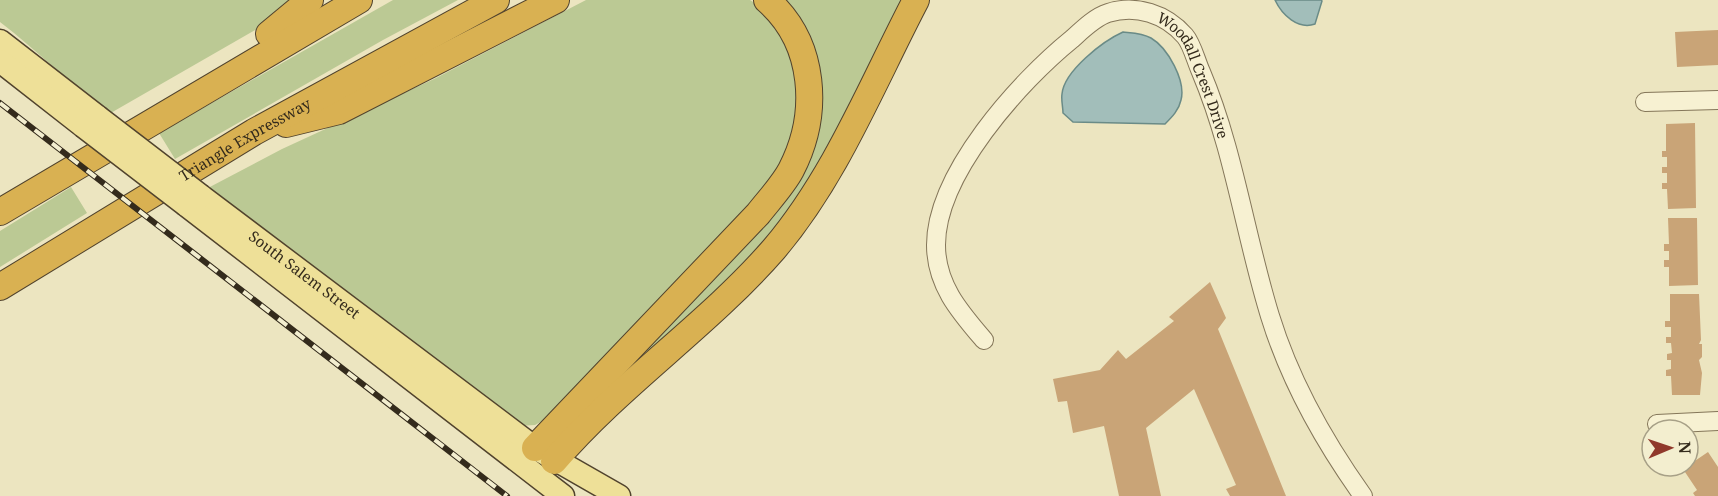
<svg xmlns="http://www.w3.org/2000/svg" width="1718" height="496" font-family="'Noto Serif',serif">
  <rect width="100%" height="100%" fill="#ece5c0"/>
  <path fill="#bbc994" d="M0,0H301L290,10L109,114C70,84 38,51 0,22Z
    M393,0H458L383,40L175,159L159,133Z
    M586,0H750L767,11L786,36L804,102L785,169L553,415L535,425L518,426L206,189L282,149L434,79Z
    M778,0H908L884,50L783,227L652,355L644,348L811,142Z
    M71,187L87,213L0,267V231Z"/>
  <path fill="#a2beba" stroke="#6a8b87" stroke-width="1.5" d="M1275,0H1321L1322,1L1315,24C1298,30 1282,15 1275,0Z
    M1123,32C1133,33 1142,33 1151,38C1168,48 1186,81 1181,100C1179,110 1172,117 1165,124L1073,122L1063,113C1063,107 1061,100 1062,94C1064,71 1103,41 1123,32Z"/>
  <path fill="#c9a477" d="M1718,30V65L1677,67L1675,32Z
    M1695,123L1696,208L1668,209L1667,189H1662V183H1667V173H1662V167H1667V157H1662V151H1666V124Z
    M1668,218H1697L1698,285L1669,286V267H1664V260H1669V251H1664V244H1669Z
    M1210,282L1226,318L1218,329L1286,496H1230L1226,489L1236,485L1194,389L1146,428L1161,496H1119L1104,426L1073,433L1067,401L1058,402L1053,379L1100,370L1118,350L1126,359L1174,321L1169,317Z
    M1670,294H1699L1701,340L1699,344H1702V357L1699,360L1702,373L1700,395H1672L1671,376H1666V370L1671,369V360H1667V354L1672,353L1671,343H1666V337H1671V327H1665V321H1670Z
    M1708,452L1718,467V496H1695L1693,493L1697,490L1683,469Z"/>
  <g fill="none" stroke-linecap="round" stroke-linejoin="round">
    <defs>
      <g id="minor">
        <path d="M1645,102L1718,100"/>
        <path id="s1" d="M984,340C960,312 936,285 936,245C936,174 1019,82 1072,39C1082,30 1095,17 1108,13C1136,4 1166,14 1185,36C1192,44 1196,61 1201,72C1234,150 1245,235 1270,316C1290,381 1323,440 1363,496"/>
        <path d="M1657,424L1718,421"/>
      </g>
      <g id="major">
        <path d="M0,41L98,117"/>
        <path d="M0,61L83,126"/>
        <path id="s2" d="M201,196L535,448L619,496"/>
        <path d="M186,205L563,496"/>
      </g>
      <g id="highway">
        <path d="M269,34L310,0"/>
        <path d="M286,124L339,111L556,0"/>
        <path d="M0,212L359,0"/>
        <path id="s3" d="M0,287L254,132L496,0"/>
        <path d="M535,448L758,214C769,200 783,185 791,170C820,114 816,43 767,0"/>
        <path d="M554,461C620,384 708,325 774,249C836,176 872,84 916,0"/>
      </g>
    </defs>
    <use href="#minor" stroke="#847659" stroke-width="20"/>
    <use href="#major" stroke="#51432d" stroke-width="25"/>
    <use href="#highway" stroke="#51432d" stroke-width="28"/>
    <use href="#minor" stroke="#f7f1d2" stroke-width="18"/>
    <use href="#major" stroke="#eee098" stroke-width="22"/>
    <use href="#highway" stroke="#d9b152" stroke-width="26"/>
    <defs>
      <path id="rail" d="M0,103L507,496"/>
    </defs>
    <use href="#rail" stroke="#342b1c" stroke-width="6"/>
    <use href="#rail" stroke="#f3eecf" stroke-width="4" stroke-dasharray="11" stroke-linecap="butt"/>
    <defs>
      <path id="major-bridge" d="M98,117L201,196
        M83,126L186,205"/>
    </defs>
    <use href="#major-bridge" stroke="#51432d" stroke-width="25" stroke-linecap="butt"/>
    <use href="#major-bridge" stroke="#eee098" stroke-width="22"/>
  </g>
  <g text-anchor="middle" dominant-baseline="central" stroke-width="4.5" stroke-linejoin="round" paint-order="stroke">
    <g font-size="15" fill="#342b1c" stroke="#f3eecf">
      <text stroke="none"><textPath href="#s1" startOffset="530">Woodall Crest Drive</textPath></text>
      <text stroke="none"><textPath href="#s3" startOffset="286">Triangle Expressway</textPath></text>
      <text stroke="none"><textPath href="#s2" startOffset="130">South Salem Street</textPath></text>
    </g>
  </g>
  <g transform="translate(1670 448) rotate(88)"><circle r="28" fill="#f3eecf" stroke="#a7a087" stroke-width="1.5"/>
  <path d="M0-4.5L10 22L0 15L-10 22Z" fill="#90392b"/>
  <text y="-9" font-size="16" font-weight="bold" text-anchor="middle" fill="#342b1c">N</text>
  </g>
</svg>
